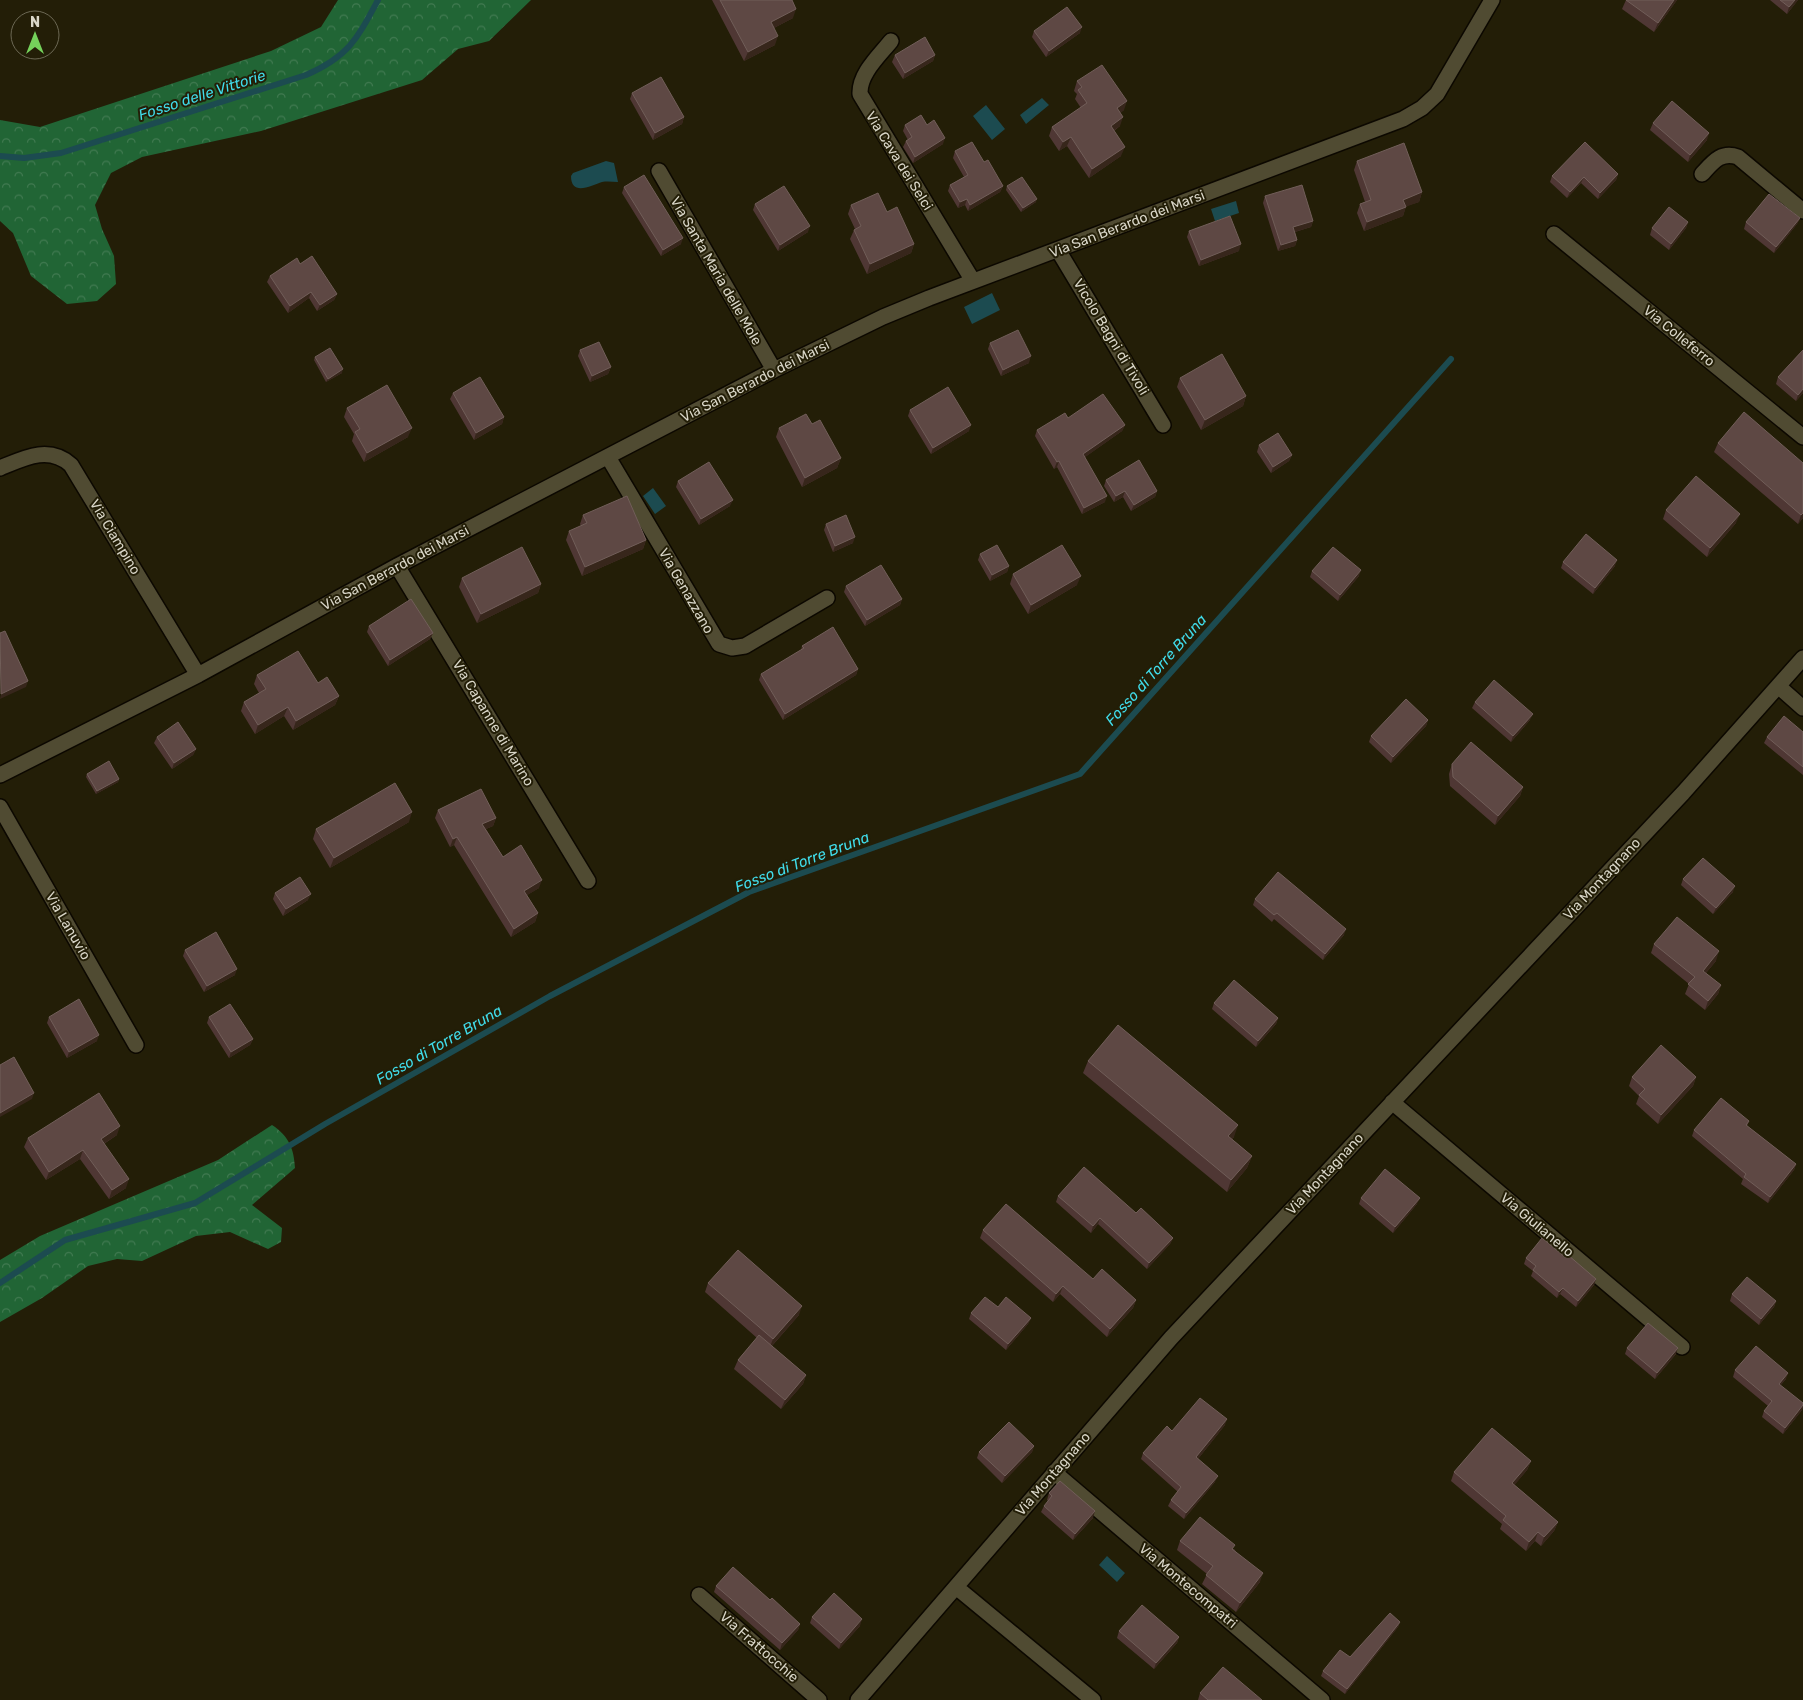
<svg xmlns="http://www.w3.org/2000/svg" width="1803" height="1700" font-family="Rubik,sans-serif">
  <defs>
    <pattern id="forest-crowns" width="20" height="18" patternUnits="userSpaceOnUse" patternTransform="scale(1.25)"><rect width="20" height="18" fill="#216535"/><path d="M2 6a3 3 0 1 1 6 0M12 15a3 3 0 1 1 6 0" fill="none" stroke="#417a51"/></pattern>
  </defs>
  <rect width="100%" height="100%" fill="#231e07"/>
  <path fill="url(#forest-crowns)" d="M338,0H531L489,41L458,49L422,80L261,131L142,157L111,173L95,205L102,229L114,256L116,284L97,301L67,304L31,276L13,233L0,221V120L40,127L271,51L321,27Z
    M272,1125C289,1136 294,1149 295,1168L252,1205L282,1228L281,1242L268,1249L230,1232L196,1236L142,1261L117,1259L88,1266L42,1298L0,1322V1260L40,1236L218,1160Z"/>
  <path fill="#1c4b50" d="M1042,98L1049,105L1026,124L1020,115Z
    M986,105L1005,129L992,140L973,116Z
    M606,161L614,163L618,182C613,182 608,181 602,182C592,185 571,197 571,176L573,173Z
    M1236,201L1239,213L1215,221L1211,209Z
    M992,293L1000,310L972,324L964,307Z
    M653,488L666,506L655,514L643,496Z
    M1107,1556L1125,1573L1117,1582L1099,1565Z"/>
  <g fill="none" stroke-linecap="round" stroke-linejoin="round">
    <path stroke="#1c4b50" stroke-width="6" d="M0,156L24,158L61,153L306,75C349,56 357,39 378,0
      M0,1283L65,1240L195,1203L325,1124L550,996L749,892L1080,774L1451,359"/>
    <defs>
      <path id="street" d="M891,41C879,56 859,74 860,94L973,281
        M659,171L774,370
        M1702,174C1713,162 1721,151 1738,157L1803,211
        M1554,234L1803,437
        M1058,250L1163,425
        M608,457L719,644L732,648L745,646L827,598
        M0,468C24,458 49,445 71,465L198,675
        M397,566L588,881
        M1778,686L1803,708
        M0,775L198,675L397,566L774,370L883,317L929,298L1403,119L1422,108L1437,94L1492,0
        M0,807L136,1045
        M1392,1102L1682,1347
        M1054,1472L1322,1700
        M956,1587L1093,1700
        M699,1595L819,1700
        M858,1700L1171,1338L1683,793L1803,658"/>
    </defs>
    <use href="#street" stroke="#0c0800" stroke-width="18"/>
    <use href="#street" stroke="#504b32" stroke-width="15"/>
  </g>
  <path fill="#4f3734" d="M712,0H792L793,18L774,28L775,45L744,61Z
    M1626,0H1677L1654,32L1622,9Z
    M1770,0H1798L1787,14Z
    M1034,31L1080,33L1046,57L1032,37Z
    M895,55H935L933,61L903,79L892,62Z
    M1077,81L1124,110L1120,113V126L1114,131L1121,156L1089,178L1067,146L1059,151L1049,136L1052,127L1081,108L1075,99L1077,94L1074,91Z
    M632,93L684,117L682,124L653,140L630,99Z
    M1653,123L1707,140L1688,162L1650,130Z
    M905,125L943,144L913,163L903,147L906,141L908,140L903,131Z
    M955,151L984,162L1003,186L1000,192L968,211L965,205L958,208L948,191L950,185L964,177L953,158Z
    M1357,161L1422,192L1419,202L1406,206L1403,216L1364,231L1357,213L1360,204L1365,202L1354,170Z
    M1618,174L1616,180L1598,199L1581,183L1567,198L1550,182L1552,176Z
    M1007,186L1036,202L1021,212L1006,190Z
    M624,187L681,244L661,256L622,193Z
    M1265,196L1313,221L1311,227L1295,232L1297,240L1295,246L1278,251L1263,203Z
    M755,204L808,232L778,251L753,210Z
    M851,205L887,212L914,244L911,253L867,274L850,239L854,230L855,229L848,214Z
    M1800,218L1797,224L1774,253L1744,229L1746,222Z
    M1688,222L1686,228L1669,250L1650,235L1652,228Z
    M1189,231L1239,251L1199,266L1187,237Z
    M300,264L337,294L334,300L317,311L309,298L288,313L267,282L270,276Z
    M990,343L1029,363L1001,376L988,349Z
    M580,350L611,367L608,374L590,382L578,356Z
    M1803,350V393L1796,401L1776,384L1778,377Z
    M315,357L342,373L326,382L314,360Z
    M1180,378L1246,396L1243,406L1201,430L1177,387Z
    M453,393L504,417L502,424L474,440L450,399Z
    M347,408L408,437L364,462L352,441L354,434L344,417Z
    M910,410L969,431L931,454L908,416Z
    M1068,418L1125,425L1122,431L1085,457L1105,502L1082,514L1057,467L1054,469L1035,436L1037,430Z
    M812,424L841,458L837,468L802,487L776,437L779,428Z
    M1718,443L1803,463V518L1798,524L1714,452Z
    M1259,445L1292,455L1289,461L1271,473L1257,452Z
    M1106,480L1157,491L1155,497L1131,511L1123,497L1114,502L1104,486Z
    M678,481L730,506L699,525L676,487Z
    M1666,510L1736,523L1707,557L1663,519Z
    M583,515L646,540L643,549L582,576L566,540L569,531L581,526L580,524Z
    M826,524L853,543L833,552L824,530Z
    M980,554L1009,566L1007,572L990,581L978,560Z
    M1563,562L1615,566L1593,594L1561,568Z
    M1312,571L1359,576L1338,601L1310,577Z
    M1013,574L1077,585L1028,614L1010,584Z
    M462,578L541,584L538,593L477,623L459,587Z
    M846,586L902,599L900,605L865,626L844,592Z
    M369,626L433,633L430,639L388,666L367,632Z
    M802,646L858,669L856,675L783,720L759,680L761,674L801,650Z
    M257,675L318,683L339,696L335,705L293,730L284,716L255,734L241,711L244,702L259,693L254,684Z
    M1475,702L1530,720L1511,742L1472,708Z
    M1428,720L1426,726L1391,763L1369,742L1371,736Z
    M1803,732V775L1764,743L1767,737Z
    M157,737L196,749L193,755L172,769L154,743Z
    M1452,764L1523,787L1520,796L1495,825L1450,786L1449,774Z
    M87,774L119,779L118,782L96,794L86,777Z
    M438,810L496,818L493,826L486,829L503,857L539,888L527,895L538,913L535,922L511,937L454,845L450,847L435,818Z
    M409,822L330,868L313,839L316,829Z
    M1683,879L1733,892L1713,914L1681,885Z
    M275,893L308,900L283,916L273,899Z
    M1255,899L1344,935L1323,960L1274,919L1272,922L1253,905Z
    M1654,944L1716,961L1706,973L1721,985L1718,994L1705,1010L1685,994L1689,984L1651,953Z
    M185,950L235,975L204,992L183,956Z
    M1214,1003L1278,1018L1276,1024L1256,1047L1212,1009Z
    M49,1017L97,1041L67,1058L47,1023Z
    M209,1017L253,1039L250,1045L229,1058L207,1023Z
    M1088,1061L1234,1137L1232,1139L1252,1156L1247,1168L1227,1192L1083,1073Z
    M1632,1077H1696L1693,1086L1658,1124L1636,1104L1639,1096L1629,1086Z
    M1749,1121L1747,1126L1796,1164L1794,1170L1768,1203L1741,1184L1743,1179L1692,1136L1694,1130Z
    M117,1135L104,1144L126,1188L109,1199L80,1159L46,1180L24,1147L28,1138Z
    M1058,1196L1136,1213L1173,1238L1170,1244L1147,1269L1098,1224L1091,1233L1056,1202Z
    M1361,1198L1417,1204L1393,1233L1359,1204Z
    M983,1230L1093,1279L1136,1300L1133,1308L1107,1337L1060,1294L1053,1302L980,1238Z
    M1526,1258H1566L1596,1279L1594,1285L1576,1307L1560,1294L1557,1298L1531,1276L1533,1271L1524,1264Z
    M708,1283L799,1315L772,1346L806,1375L803,1384L781,1409L734,1369L738,1360L757,1338L705,1292Z
    M1732,1294L1776,1301L1774,1307L1759,1325L1730,1301Z
    M998,1307L1031,1318L1028,1324L1006,1350L969,1319L971,1313Z
    M1627,1348L1676,1354L1655,1379L1625,1354Z
    M1735,1370L1786,1379L1780,1386L1803,1403V1406L1802,1410L1783,1434L1762,1417L1764,1411L1768,1406L1733,1377Z
    M1225,1425L1198,1459L1215,1482L1184,1519L1168,1506L1171,1500L1178,1492L1141,1459L1143,1453L1172,1431Z
    M1034,1446L1032,1452L1002,1483L977,1458L979,1452Z
    M1531,1461L1527,1470L1514,1485L1558,1522L1554,1531L1541,1546L1535,1541L1526,1551L1500,1529L1502,1524L1451,1481L1454,1472Z
    M1049,1493L1093,1518L1073,1540L1041,1512L1044,1506L1048,1501L1047,1500Z
    M1180,1541L1234,1549L1260,1582L1236,1612L1202,1584L1207,1574L1177,1550Z
    M716,1586L770,1600L800,1624L798,1630L780,1650L714,1592Z
    M812,1617L860,1626L839,1649L810,1623Z
    M1400,1622L1398,1627L1345,1694L1321,1676L1323,1671L1350,1657Z
    M1119,1631L1179,1637L1177,1643L1154,1669L1117,1638Z
    M1200,1693L1262,1700H1198Z"/>
  <path fill="#37261b" d="M1674,0H1677L1654,32L1658,23Z
    M1795,0H1798L1787,14L1789,7Z
    M796,9L793,18L768,31L771,22Z
    M1082,27L1080,33L1046,57L1049,51Z
    M778,36L775,45L744,61L748,52Z
    M935,55L933,61L903,79L905,73Z
    M1127,101L1124,110L1114,118L1117,108Z
    M684,117L682,124L653,140L655,133Z
    M1123,117L1120,126L1107,135L1111,126Z
    M1709,133L1707,140L1688,162L1690,155Z
    M1071,137L1067,146L1059,151L1063,142Z
    M945,138L943,144L913,163L915,157Z
    M1125,147L1121,156L1089,178L1092,169Z
    M1618,174L1616,180L1598,199L1600,193Z
    M1584,177L1581,183L1567,198L1570,192Z
    M1003,186L1000,192L968,211L970,205Z
    M1422,192L1419,202L1400,209L1403,200Z
    M967,199L965,205L958,208L960,202Z
    M1037,199L1036,202L1021,212L1023,208Z
    M1406,207L1403,216L1364,231L1367,222Z
    M1800,218L1797,224L1774,253L1776,247Z
    M1313,221L1311,227L1291,233L1293,227Z
    M1688,222L1686,228L1669,250L1671,244Z
    M810,226L808,232L778,251L780,245Z
    M683,238L681,244L661,256L663,250Z
    M1297,240L1295,246L1278,251L1281,245Z
    M914,244L911,253L867,274L870,264Z
    M1241,244L1239,251L1199,266L1201,260Z
    M311,292L309,298L288,313L290,306Z
    M337,294L334,300L317,311L320,305Z
    M1031,356L1029,363L1001,376L1003,370Z
    M611,367L608,374L590,382L592,376Z
    M343,369L342,373L326,382L328,379Z
    M1803,389V393L1796,401L1798,395Z
    M1246,396L1243,406L1201,430L1205,420Z
    M504,417L502,424L474,440L476,433Z
    M971,425L969,431L931,454L933,448Z
    M1125,425L1122,431L1081,460L1083,454Z
    M412,428L408,437L364,462L367,453Z
    M1292,455L1289,461L1271,473L1273,467Z
    M841,458L837,468L802,487L805,478Z
    M1059,461L1057,467L1054,469L1057,462Z
    M1125,491L1123,497L1114,502L1116,496Z
    M1157,491L1155,497L1131,511L1134,505Z
    M1107,496L1105,502L1082,514L1084,508Z
    M733,500L730,506L699,525L701,519Z
    M1803,513V518L1798,524L1801,515Z
    M1740,514L1736,523L1707,557L1710,548Z
    M855,537L853,543L833,552L835,546Z
    M646,540L643,549L582,576L585,567Z
    M1617,560L1615,566L1593,594L1595,588Z
    M1009,566L1007,572L990,581L992,575Z
    M1361,570L1359,576L1338,601L1340,595Z
    M1081,576L1077,585L1028,614L1031,605Z
    M541,584L538,593L477,623L481,614Z
    M902,599L900,605L865,626L867,620Z
    M433,633L430,639L388,666L390,660Z
    M858,669L856,675L783,720L785,714Z
    M28,681L26,687L0,699L1,694Z
    M339,696L335,705L293,730L296,721Z
    M288,707L284,716L255,734L258,725Z
    M1533,714L1530,720L1511,742L1513,736Z
    M1428,720L1426,726L1391,763L1393,757Z
    M196,749L193,755L172,769L174,763Z
    M119,779L118,782L96,794L97,791Z
    M1523,787L1520,796L1495,825L1498,816Z
    M412,812L409,822L330,868L334,858Z
    M496,818L493,826L479,832L482,824Z
    M457,837L454,845L450,847L453,839Z
    M542,880L539,888L521,899L524,891Z
    M1735,886L1733,892L1713,914L1716,908Z
    M311,894L308,900L283,916L286,909Z
    M538,913L535,922L511,937L514,929Z
    M1346,929L1344,935L1323,960L1325,954Z
    M1719,951L1716,961L1700,980L1703,971Z
    M237,969L235,975L204,992L207,986Z
    M1721,985L1718,994L1705,1010L1708,1001Z
    M1278,1018L1276,1024L1256,1047L1258,1041Z
    M99,1035L97,1041L67,1058L69,1052Z
    M253,1039L250,1045L229,1058L231,1052Z
    M1696,1077L1693,1086L1658,1124L1661,1115Z
    M34,1093L32,1099L0,1117V1113Z
    M1238,1125L1234,1137L1224,1149L1228,1136Z
    M120,1126L117,1135L97,1148L101,1139Z
    M83,1150L80,1159L46,1180L49,1172Z
    M1252,1156L1247,1168L1227,1192L1231,1180Z
    M1796,1164L1794,1170L1768,1203L1770,1197Z
    M129,1179L126,1188L109,1199L112,1190Z
    M1420,1198L1417,1204L1393,1233L1395,1227Z
    M1100,1218L1098,1224L1091,1233L1093,1226Z
    M1173,1238L1170,1244L1147,1269L1149,1263Z
    M1596,1279L1594,1285L1576,1307L1578,1301Z
    M1063,1286L1060,1294L1053,1302L1056,1294Z
    M1563,1288L1560,1294L1557,1298L1559,1292Z
    M1136,1300L1133,1308L1107,1337L1110,1329Z
    M1776,1301L1774,1307L1759,1325L1761,1319Z
    M802,1306L799,1315L769,1349L773,1339Z
    M1031,1318L1028,1324L1006,1350L1008,1344Z
    M1678,1348L1676,1354L1655,1379L1657,1373Z
    M1788,1373L1786,1379L1776,1390L1779,1384Z
    M806,1375L803,1384L781,1409L785,1400Z
    M1803,1405L1802,1410L1783,1434L1785,1428Z
    M1227,1419L1225,1425L1194,1464L1196,1457Z
    M1034,1446L1032,1452L1002,1483L1005,1476Z
    M1531,1461L1527,1470L1509,1492L1512,1483Z
    M1218,1476L1215,1482L1184,1519L1186,1513Z
    M1095,1511L1093,1518L1073,1540L1075,1534Z
    M1558,1522L1554,1531L1541,1546L1544,1537Z
    M1538,1532L1535,1541L1526,1551L1529,1542Z
    M1263,1573L1260,1582L1236,1612L1240,1603Z
    M862,1619L860,1626L839,1649L841,1643Z
    M1400,1622L1398,1627L1345,1694L1347,1689Z
    M800,1624L798,1630L780,1650L782,1643Z
    M1179,1637L1177,1643L1154,1669L1156,1663Z"/>
  <path fill="#5e4844" stroke="#715e59" d="M720,0H792L796,9L771,22L778,36L748,52Z
    M1626,0H1674L1658,23Z
    M1780,0H1795L1789,7Z
    M1067,7L1082,27L1049,51L1034,31Z
    M925,37L935,55L905,73L895,55Z
    M1102,65L1127,101L1117,108L1123,117L1111,126L1125,147L1092,169L1071,137L1063,142L1052,127L1087,103L1078,90L1082,87L1077,81Z
    M661,77L684,117L655,133L632,93Z
    M1672,101L1709,133L1690,155L1653,123Z
    M921,115L927,125L934,120L945,138L915,157L906,141L912,137L905,125Z
    M972,142L984,162L988,160L1003,186L970,205L967,199L960,202L950,185L968,175L955,151Z
    M1585,142L1618,174L1600,193L1584,177L1570,192L1552,176Z
    M1404,143L1422,192L1403,200L1406,207L1367,222L1360,204L1371,200L1357,161Z
    M644,175L683,238L663,250L624,187Z
    M1022,177L1037,199L1023,208L1007,186Z
    M1302,185L1313,221L1293,227L1297,240L1281,245L1265,196Z
    M784,186L810,226L780,245L755,204Z
    M878,193L887,212L897,207L914,244L870,264L854,230L861,226L851,205Z
    M1769,194L1800,218L1776,247L1746,222Z
    M1669,207L1688,222L1671,244L1652,228Z
    M1230,216L1241,244L1201,260L1189,231Z
    M312,256L337,294L320,305L311,292L290,306L270,276L297,258L300,264Z
    M1018,330L1031,356L1003,370L990,343Z
    M599,342L611,367L592,376L580,350Z
    M330,348L343,369L328,379L315,357Z
    M1803,350V389L1798,395L1778,377Z
    M1222,354L1246,396L1205,420L1180,378Z
    M480,377L504,417L476,433L453,393Z
    M387,385L412,428L367,453L355,432L360,429L347,408Z
    M948,387L971,425L933,448L910,410Z
    M1103,394L1125,425L1083,454L1107,496L1084,508L1059,461L1057,462L1037,430L1065,413L1068,418Z
    M1744,412L1803,463V513L1801,515L1718,443Z
    M806,414L812,424L820,420L841,458L805,478L779,428Z
    M1278,433L1292,455L1273,467L1259,445Z
    M1139,460L1157,491L1134,505L1125,491L1116,496L1106,480Z
    M709,462L733,500L701,519L678,481Z
    M1696,476L1740,514L1710,548L1666,510Z
    M627,496L646,540L585,567L569,531L587,523L583,515Z
    M846,515L855,537L835,546L826,524Z
    M1586,534L1617,560L1595,588L1563,562Z
    M997,545L1009,566L992,575L980,554Z
    M1062,545L1081,576L1031,605L1013,574Z
    M522,547L541,584L481,614L462,578Z
    M1333,547L1361,570L1340,595L1312,571Z
    M881,565L902,599L867,620L846,586Z
    M411,599L433,633L390,660L369,626Z
    M833,627L858,669L785,714L761,674L804,648L802,646Z
    M5,631L28,681L1,694L0,633Z
    M298,651L318,683L327,677L339,696L296,721L288,707L258,725L244,702L266,689L257,675Z
    M1494,680L1533,714L1513,736L1475,702Z
    M1406,699L1428,720L1393,757L1371,736Z
    M1784,716L1803,732V767L1767,737Z
    M178,722L196,749L174,763L157,737Z
    M1471,742L1523,787L1498,816L1453,777L1452,764Z
    M109,761L119,779L97,791L87,774Z
    M395,783L412,812L334,858L316,829Z
    M481,789L496,818L482,824L503,857L521,845L542,880L524,891L538,913L514,929L457,837L453,839L438,810Z
    M1703,858L1735,886L1716,908L1683,879Z
    M1278,872L1346,929L1325,954L1277,913L1274,915L1255,899Z
    M300,877L311,894L286,909L275,893Z
    M1677,917L1719,951L1703,971L1721,985L1708,1001L1688,984L1695,977L1654,944Z
    M216,932L237,969L207,986L185,950Z
    M1234,980L1278,1018L1258,1041L1214,1003Z
    M79,999L99,1035L69,1052L49,1017Z
    M230,1004L253,1039L231,1052L209,1017Z
    M1118,1025L1238,1125L1228,1136L1252,1156L1231,1180L1088,1061Z
    M1661,1045L1696,1077L1661,1115L1639,1095L1645,1089L1632,1077Z
    M14,1057L34,1093L0,1113V1065Z
    M99,1093L120,1126L101,1139L129,1179L112,1190L83,1150L49,1172L28,1138Z
    M1721,1098L1749,1121L1746,1125L1796,1164L1770,1197L1744,1177L1746,1174L1694,1130Z
    M1084,1167L1136,1213L1141,1208L1173,1238L1149,1263L1100,1218L1093,1226L1058,1196Z
    M1385,1169L1420,1198L1395,1227L1361,1198Z
    M1006,1204L1093,1279L1102,1269L1136,1300L1110,1329L1063,1286L1056,1294L983,1230Z
    M1542,1238L1566,1258L1568,1255L1596,1279L1578,1301L1563,1288L1559,1292L1533,1270L1536,1266L1526,1258Z
    M738,1250L802,1306L773,1339L708,1283Z
    M1747,1277L1776,1301L1761,1319L1732,1294Z
    M985,1297L998,1307L1006,1297L1031,1318L1008,1344L971,1313Z
    M1648,1323L1678,1348L1657,1373L1627,1348Z
    M759,1335L806,1375L785,1400L738,1360Z
    M1756,1346L1788,1373L1779,1384L1803,1403V1405L1785,1428L1764,1411L1772,1401L1735,1370Z
    M1200,1398L1227,1419L1196,1457L1218,1476L1186,1513L1171,1500L1181,1487L1143,1453L1167,1426L1172,1431Z
    M1009,1422L1034,1446L1005,1476L979,1452Z
    M1492,1428L1531,1461L1512,1483L1558,1522L1544,1537L1538,1532L1529,1542L1503,1520L1506,1516L1454,1472Z
    M1060,1481L1095,1511L1075,1534L1044,1506L1052,1496L1049,1493Z
    M1200,1517L1235,1545L1232,1549L1263,1573L1240,1603L1206,1575L1213,1566L1180,1541Z
    M733,1567L770,1600L772,1598L800,1624L782,1643L716,1586Z
    M834,1593L862,1619L841,1643L812,1617Z
    M1142,1605L1179,1637L1156,1663L1119,1631Z
    M1390,1613L1400,1622L1347,1689L1323,1671L1340,1650L1350,1657Z
    M1223,1667L1262,1700H1208L1200,1693Z"/>
  <g text-anchor="middle" dominant-baseline="central" stroke-width="4" stroke-linejoin="round" paint-order="stroke">
    <g font-size="14" fill="#d9d6c8" stroke="#231e07">
      <text transform="translate(899 161) rotate(58)">Via Cava dei Selci</text>
      <text transform="translate(1127 224) rotate(-21)">Via San Berardo dei Marsi</text>
      <text transform="translate(716 271) rotate(60)">Via Santa Maria delle Mole</text>
      <text transform="translate(1679 336) rotate(39)">Via Colleferro</text>
      <text transform="translate(1111 337) rotate(59)">Vicolo Bagni di Tivoli</text>
      <text transform="translate(755 381) rotate(-27)">Via San Berardo dei Marsi</text>
      <text transform="translate(115 537) rotate(59)">Via Ciampino</text>
      <text transform="translate(395 568) rotate(-28)">Via San Berardo dei Marsi</text>
      <text transform="translate(686 591) rotate(60)">Via Genazzano</text>
      <text transform="translate(493 723) rotate(59)">Via Capanne di Marino</text>
      <text transform="translate(1602 879) rotate(-47)">Via Montagnano</text>
      <text transform="translate(68 926) rotate(60)">Via Lanuvio</text>
      <text transform="translate(1325 1174) rotate(-47)">Via Montagnano</text>
      <text transform="translate(1537 1225) rotate(40)">Via Giulianello</text>
      <text transform="translate(1053 1474) rotate(-49)">Via Montagnano</text>
      <text transform="translate(1188 1586) rotate(40)">Via Montecompatri</text>
      <text transform="translate(759 1647) rotate(41)">Via Frattocchie</text>
    </g>
    <g font-size="15" font-style="italic" fill="#40dcea" stroke="#231e07">
      <text transform="translate(202 95) rotate(-18)">Fosso delle Vittorie</text>
      <text transform="translate(1156 670) rotate(-48)">Fosso di Torre Bruna</text>
      <text transform="translate(802 862) rotate(-21)">Fosso di Torre Bruna</text>
      <text transform="translate(439 1045) rotate(-30)">Fosso di Torre Bruna</text>
    </g>
  </g>
  <g transform="translate(35 35)"><circle r="24" fill="#231e07" stroke="#6c6854"/>
  <path d="M0-4L9 19L0 12L-9 19Z" fill="#75d25b"/>
  <text y="-8" font-size="14" font-weight="bold" text-anchor="middle" fill="#d9d6c8">N</text>
  </g>
</svg>
